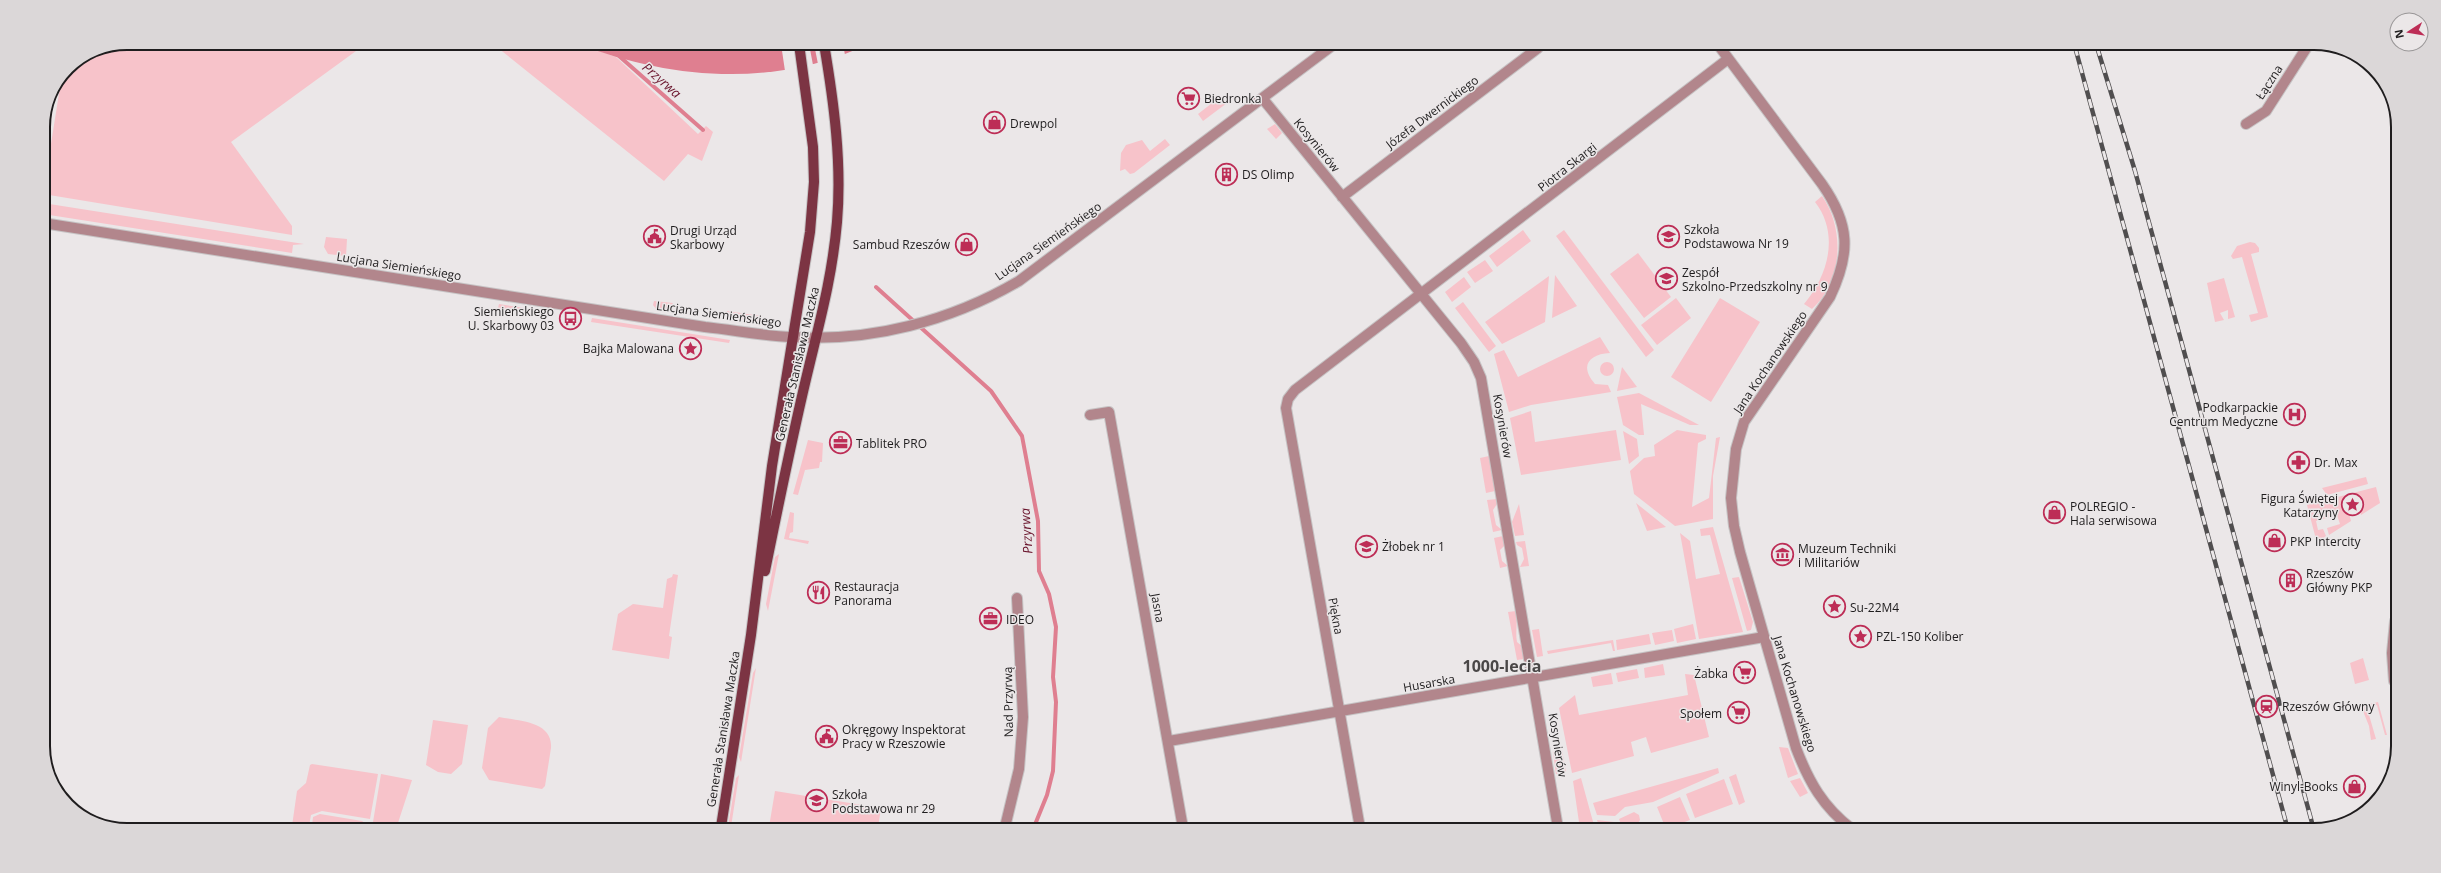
<svg xmlns="http://www.w3.org/2000/svg" width="2441" height="873" font-family="'Open Sans',sans-serif">
  <rect width="100%" height="100%" fill="#ebe7e8"/>
  <path fill="#f7c3ca" d="M127,43H367L231,142L292,226V235L43,194L61,81L59,80C77,54 97,49 127,43Z
    M493,44H579L616,57L698,134L706,126L713,132L702,161L688,154L664,181Z
    M1216,100L1220,105L1227,103L1203,121L1198,114Z
    M1275,124L1282,133L1276,139L1267,129Z
    M1165,139L1170,145L1134,173L1130,174L1125,169L1120,171L1121,153L1126,145L1142,140L1150,151Z
    M1822,196C1845,229 1843,281 1812,309L1804,304C1828,276 1840,234 1815,202Z
    M43,203L304,244L293,245L292,253L43,214Z
    M1523,230L1531,241L1497,267L1489,256Z
    M1564,230L1654,350L1646,357L1556,236Z
    M326,237L347,239L346,256L328,254L324,247Z
    M2250,242L2255,243L2259,248V252L2251,254L2268,317L2251,322L2249,315L2258,313L2242,257L2233,259L2231,256L2237,246Z
    M1638,253L1671,297L1644,318L1610,274Z
    M1485,260L1493,271L1475,283L1467,272Z
    M1555,275L1577,306L1552,318Z
    M1549,276L1545,322L1502,344L1485,322Z
    M1464,277L1471,287L1452,302L1445,292Z
    M2224,278L2235,317L2228,319V310L2220,313L2224,320L2215,322L2207,283Z
    M1676,298L1691,318L1657,345L1641,325Z
    M1720,298L1760,322L1711,402L1671,377Z
    M654,301L673,303L669,310H657L653,305Z
    M1463,302L1496,346L1489,352L1455,308Z
    M499,304L549,312L548,316L498,308Z
    M727,311L761,316L760,324L727,315Z
    M592,318L730,340L729,343L591,322Z
    M1600,337L1610,353C1589,354 1579,366 1595,384L1608,385L1611,392L1531,405L1509,412L1494,354L1504,350L1518,377Z
    M1600 369a7 7 0 1 1 14 0a7 7 0 1 1-14 0Z
    M1622,367L1637,387L1617,391Z
    M1639,393L1699,425H1690L1641,404L1644,435H1639L1623,425L1617,397Z
    M1531,411L1535,442L1616,430L1621,460L1521,475L1510,418Z
    M1677,430L1706,435V439L1698,443L1692,507L1709,498L1716,438L1720,437L1713,476V519L1675,526L1634,494L1630,471L1644,458L1655,456L1654,445Z
    M1623,431L1637,439L1639,456L1629,464Z
    M808,440L823,443L822,462H820L819,468L805,470L798,495L793,494Z
    M1489,456L1495,491L1486,493L1480,458Z
    M2366,477L2368,484L2327,495L2322,488Z
    M2376,487L2380,503L2361,515L2357,498L2346,501L2351,521L2329,535L2327,528L2340,524L2337,515L2316,521L2318,530L2323,529L2326,536L2317,543L2307,505Z
    M1497,499V504L1493,510L1496,525L1502,530L1493,532L1487,500Z
    M1636,503L1666,527L1647,531Z
    M1519,504L1524,535L1515,536L1512,522Z
    M790,512L794,513L793,532L790,533L789,538L809,541L808,544L784,539Z
    M1713,527L1743,632L1699,639L1680,533L1690,541L1696,579L1720,574L1710,535L1701,536L1700,529Z
    M1503,536L1505,545L1500,550L1502,561L1508,566L1500,568L1494,538Z
    M1525,541L1529,566L1520,567L1524,559L1522,548L1517,545L1516,542Z
    M779,554L768,611L766,604L775,557Z
    M673,574L678,575L669,636L672,637L669,659L612,650L618,614L633,604L663,608L667,579L672,577Z
    M1739,577L1753,622L1751,630L1747,631L1732,578Z
    M1516,611C1518,623 1515,631 1517,642L1523,647L1524,659L1517,660L1508,612Z
    M1693,624L1696,639L1677,643L1674,629Z
    M1539,629L1543,656L1537,657L1532,630Z
    M1672,630L1674,641L1655,645L1652,633Z
    M1649,634L1651,644L1617,650L1616,640Z
    M1613,640L1615,651H1613L1611,643L1548,654L1547,651Z
    M2363,658L2369,680L2355,684L2350,663Z
    M1663,664L1665,675L1645,678L1644,668Z
    M756,668L741,762L739,757L753,673Z
    M1637,669L1639,678L1618,682L1616,673Z
    M1611,673L1613,684L1593,687L1591,677Z
    M1685,674L1694,675L1709,737L1651,753L1646,737L1631,742L1634,756L1572,773L1559,708L1575,695L1579,715L1688,695Z
    M2378,702L2387,735H2385L2377,705L2367,708L2376,739L2371,740L2369,726L2361,706Z
    M499,717C518,721 553,721 551,748L545,786L542,789L489,780L482,768L488,728Z
    M433,720L468,725L462,764L451,774L438,772L426,765Z
    M1779,747L1788,748L1798,774L1788,778Z
    M1562,750L1566,772L1556,774L1553,752Z
    M312,764L378,774L370,819L322,811L311,815L309,826H292L297,791L306,783L310,765Z
    M1718,768L1719,773L1653,802L1625,807L1615,816L1597,815L1593,803Z
    M381,774L412,780L397,826L373,822Z
    M1736,774L1745,802L1739,805L1729,777Z
    M739,775L731,827H728L736,778Z
    M1581,778L1595,829H1580L1573,781Z
    M1800,778L1808,793L1800,797L1790,781Z
    M1724,779L1733,804L1695,818L1686,794Z
    M775,791L881,808L878,827H769Z
    M1680,797L1690,820L1666,829L1657,807Z
    M1634,812L1639,815L1640,820L1637,825L1622,827L1619,819Z
    M320,814L362,821L369,826H312L313,817Z
    M1597,820L1614,822L1617,829H1600Z"/>
  <path fill="#df7f90" d="M579,44H868C778,88 670,80 579,44Z"/>
  <path fill="#ebe7e8" d="M781,44H809L813,65L785,71Z
    M814,44H843L845,55L818,64Z"/>
  <g fill="none" stroke-linecap="round" stroke-linejoin="round">
    <path stroke="#df7f90" stroke-width="4" d="M619,56L703,130
      M876,287L991,391L1022,436L1038,521L1039,571L1049,594L1056,627L1053,677L1056,702L1053,771L1047,795L1034,827"/>
    <defs>
      <path id="minor" d="M1719,46L1822,184C1850,224 1851,253 1830,297L1744,422L1736,449L1731,498L1734,526L1740,552L1796,748C1809,782 1823,807 1852,829
        M1263,99L1461,343L1474,362L1481,378L1558,828
        M2246,124L2266,111L2307,47
        M1342,197L1538,48
        M43,223L705,327C734,330 763,336 792,337C871,342 951,321 1019,281L1333,45
        M1090,415L1109,412L1183,828
        M2394,681L2392,653L2395,621
        M1169,741L1764,637
        M1005,827L1019,769L1023,717L1017,598
        M1360,828L1286,408L1288,399L1295,390L1728,59"/>
      <path id="major" d="M765,571C778,507 791,442 806,379C819,324 832,279 837,222C842,163 834,103 824,44
        M721,827L751,635L772,466L810,232L814,182L813,147L799,44"/>
    </defs>
    <use href="#minor" stroke="#c6c3c4" stroke-width="12"/>
    <use href="#major" stroke="#c6c3c4" stroke-width="12"/>
    <use href="#minor" stroke="#b2868c" stroke-width="10"/>
    <use href="#major" stroke="#7c3443" stroke-width="10"/>
    <defs>
      <path id="rail" d="M2075,47L2288,830
        M2097,47L2135,171L2314,830"/>
    </defs>
    <use href="#rail" stroke="#504e4f" stroke-width="4.5"/>
    <use href="#rail" stroke="#ebe7e8" stroke-width="3" stroke-dasharray="9" stroke-linecap="butt"/>
  </g>
  <defs>
    <symbol id="supermarket-ring" viewBox="-11 -11 22 22"><circle r="9.5" fill="#ebe7e8" stroke="#bd2d56" stroke-width="1.5"/><path d="M-6-5.5h2.5l.6 2H6L4.5 2H-2.5L-4.4-4H-6ZM-1.5 3.2a1.3 1.3 0 1 0 .1 0ZM3 3.2a1.3 1.3 0 1 0 .1 0Z" fill="#bd2d56"/></symbol>
    <symbol id="shop-ring" viewBox="-11 -11 22 22"><circle r="9.5" fill="#ebe7e8" stroke="#bd2d56" stroke-width="1.5"/><path d="M-5-2.5h2.3a2.7 3.5 0 0 1 5.4 0H5L5.5 6h-11ZM-1.5-2.5h3a1.5 2.3 0 0 0-3 0Z" fill="#bd2d56"/></symbol>
    <symbol id="building-ring" viewBox="-11 -11 22 22"><circle r="9.5" fill="#ebe7e8" stroke="#bd2d56" stroke-width="1.5"/><path d="M-4-6H4V6H1V3H-1V6H-4ZM-2.5-4.3h1.7v1.8h-1.7ZM.8-4.3h1.7v1.8H.8ZM-2.5-1h1.7V.8h-1.7ZM.8-1h1.7V.8H.8Z" fill="#bd2d56"/></symbol>
    <symbol id="school-ring" viewBox="-11 -11 22 22"><circle r="9.5" fill="#ebe7e8" stroke="#bd2d56" stroke-width="1.5"/><path d="M0-5L7-2L0 1L-7-2ZM-4 1L0 2.5L4 1V4Q0 6-4 4Z" fill="#bd2d56"/></symbol>
    <symbol id="civic-ring" viewBox="-11 -11 22 22"><circle r="9.5" fill="#ebe7e8" stroke="#bd2d56" stroke-width="1.5"/><path d="M-.6-6.5H3V-4.5H.6V-3L4-1V1h2V6H-6V1h2V-1L-.6-3ZM-1.2 2.5V6h2.4V2.5Z" fill="#bd2d56"/></symbol>
    <symbol id="bus-ring" viewBox="-11 -11 22 22"><circle r="9.5" fill="#ebe7e8" stroke="#bd2d56" stroke-width="1.5"/><path d="M-5-6H5V4H4V6H2V4H-2V6H-4V4H-5ZM-3.5-4V0h7V-4ZM-3.5 1.2v1.5H-2V1.2ZM2 1.2v1.5H3.5V1.2Z" fill="#bd2d56"/></symbol>
    <symbol id="sight-ring" viewBox="-11 -11 22 22"><circle r="9.5" fill="#ebe7e8" stroke="#bd2d56" stroke-width="1.5"/><path d="M0-6L1.8-2.2L6-1.7L2.9 1.2L3.7 5.4L0 3.3L-3.7 5.4L-2.9 1.2L-6-1.7L-1.8-2.2Z" fill="#bd2d56"/></symbol>
    <symbol id="hospital-ring" viewBox="-11 -11 22 22"><circle r="9.5" fill="#ebe7e8" stroke="#bd2d56" stroke-width="1.5"/><path d="M-5-5h3v3.5h4V-5h3V5h-3V1.5h-4V5h-3Z" fill="#bd2d56"/></symbol>
    <symbol id="office-ring" viewBox="-11 -11 22 22"><circle r="9.5" fill="#ebe7e8" stroke="#bd2d56" stroke-width="1.5"/><path d="M-6-3h4V-5.5h4V-3h4V5H-6ZM-1-4.5V-3h2v-1.5ZM-6 0V1H6V0Z" fill="#bd2d56"/></symbol>
    <symbol id="pharmacy-ring" viewBox="-11 -11 22 22"><circle r="9.5" fill="#ebe7e8" stroke="#bd2d56" stroke-width="1.5"/><path d="M-2-6h4v4h4v4h-4v4h-4v-4h-4v-4h4Z" fill="#bd2d56"/></symbol>
    <symbol id="museum-ring" viewBox="-11 -11 22 22"><circle r="9.5" fill="#ebe7e8" stroke="#bd2d56" stroke-width="1.5"/><path d="M0-6L6-3V-2H-6V-3ZM-5-1h2V3h-2ZM-1-1h2V3h-2ZM3-1h2V3H3ZM-6 4H6V6H-6Z" fill="#bd2d56"/></symbol>
    <symbol id="restaurant-ring" viewBox="-11 -11 22 22"><circle r="9.5" fill="#ebe7e8" stroke="#bd2d56" stroke-width="1.5"/><path d="M-5-6h1v4h1v-4h1v4h1v-4h1v5L-1.5 .5V6h-2V.5L-5-1ZM5-6V6H3V1.5H1.5Q1.5-4 5-6Z" fill="#bd2d56"/></symbol>
    <symbol id="station-ring" viewBox="-11 -11 22 22"><circle r="9.5" fill="#ebe7e8" stroke="#bd2d56" stroke-width="1.5"/><path d="M-3-6H3Q5-6 5-4V2Q5 4 3 4L4.5 6H3L1.5 4h-3L-3 6H-4.5L-3 4Q-5 4-5 2V-4Q-5-6-3-6ZM-3.5-4v3h7v-3ZM-3.5 1v1.5H-2V1ZM2 1v1.5H3.5V1Z" fill="#bd2d56"/></symbol>
  </defs>
  <g fill-rule="evenodd">
    <use href="#supermarket-ring" x="1176" y="86" width="25" height="25"/>
    <use href="#shop-ring" x="982" y="110" width="25" height="25"/>
    <use href="#building-ring" x="1214" y="162" width="25" height="25"/>
    <use href="#school-ring" x="1656" y="224" width="25" height="25"/>
    <use href="#civic-ring" x="642" y="224" width="25" height="25"/>
    <use href="#shop-ring" x="954" y="232" width="25" height="25"/>
    <use href="#school-ring" x="1654" y="266" width="25" height="25"/>
    <use href="#bus-ring" x="558" y="306" width="25" height="25"/>
    <use href="#sight-ring" x="678" y="336" width="25" height="25"/>
    <use href="#hospital-ring" x="2282" y="402" width="25" height="25"/>
    <use href="#office-ring" x="828" y="430" width="25" height="25"/>
    <use href="#pharmacy-ring" x="2286" y="450" width="25" height="25"/>
    <use href="#sight-ring" x="2340" y="492" width="25" height="25"/>
    <use href="#shop-ring" x="2042" y="500" width="25" height="25"/>
    <use href="#shop-ring" x="2262" y="528" width="25" height="25"/>
    <use href="#school-ring" x="1354" y="534" width="25" height="25"/>
    <use href="#museum-ring" x="1770" y="542" width="25" height="25"/>
    <use href="#building-ring" x="2278" y="568" width="25" height="25"/>
    <use href="#restaurant-ring" x="806" y="580" width="25" height="25"/>
    <use href="#sight-ring" x="1822" y="594" width="25" height="25"/>
    <use href="#office-ring" x="978" y="606" width="25" height="25"/>
    <use href="#sight-ring" x="1848" y="624" width="25" height="25"/>
    <use href="#supermarket-ring" x="1732" y="660" width="25" height="25"/>
    <use href="#station-ring" x="2254" y="694" width="25" height="25"/>
    <use href="#supermarket-ring" x="1726" y="700" width="25" height="25"/>
    <use href="#civic-ring" x="814" y="724" width="25" height="25"/>
    <use href="#shop-ring" x="2342" y="774" width="25" height="25"/>
    <use href="#school-ring" x="804" y="788" width="25" height="25"/>
  </g>
  <g text-anchor="middle" dominant-baseline="central" stroke-width="3" stroke-linejoin="round" paint-order="stroke">
    <g font-size="12" fill="#1f1d1e" stroke="#ebe7e8">
      <text transform="translate(2269 82) rotate(-57)">Łączna</text>
      <text transform="translate(1432 112) rotate(-37)">Józefa Dwernickiego</text>
      <text transform="translate(1317 145) rotate(51)">Kosynierów</text>
      <text transform="translate(1567 167) rotate(-38)">Piotra Skargi</text>
      <text transform="translate(1048 241) rotate(-35)">Lucjana Siemieńskiego</text>
      <text transform="translate(399 266) rotate(9)">Lucjana Siemieńskiego</text>
      <text transform="translate(719 314) rotate(8)">Lucjana Siemieńskiego</text>
      <text transform="translate(1770 362) rotate(-56)">Jana Kochanowskiego</text>
      <text transform="translate(797 364) rotate(-77)">Generała Stanisława Maczka</text>
      <text transform="translate(1503 426) rotate(80)">Kosynierów</text>
      <text transform="translate(1158 608) rotate(80)">Jasna</text>
      <text transform="translate(1336 616) rotate(80)">Piękna</text>
      <text transform="translate(1429 683) rotate(-10)">Husarska</text>
      <text transform="translate(1795 694) rotate(73)">Jana Kochanowskiego</text>
      <text transform="translate(1008 702) rotate(-91)">Nad Przyrwą</text>
      <text transform="translate(723 729) rotate(-81)">Generała Stanisława Maczka</text>
      <text transform="translate(1558 745) rotate(81)">Kosynierów</text>
    </g>
    <g font-size="12" fill="#1f1d1e" stroke="#ebe7e8" text-anchor="start">
      <text x="1204" y="98">Biedronka</text>
      <text x="1010" y="123">Drewpol</text>
      <text x="1242" y="174">DS Olimp</text>
      <text x="1684" y="229">Szkoła<tspan x="1684" dy="14">Podstawowa Nr 19</tspan></text>
      <text x="670" y="230">Drugi Urząd<tspan x="670" dy="14">Skarbowy</tspan></text>
      <text x="950" y="244" text-anchor="end">Sambud Rzeszów</text>
      <text x="1682" y="272">Zespół<tspan x="1682" dy="14">Szkolno-Przedszkolny nr 9</tspan></text>
      <text x="554" y="311" text-anchor="end">Siemieńskiego<tspan x="554" dy="14">U. Skarbowy 03</tspan></text>
      <text x="674" y="348" text-anchor="end">Bajka Malowana</text>
      <text x="2278" y="407" text-anchor="end">Podkarpackie<tspan x="2278" dy="14">Centrum Medyczne</tspan></text>
      <text x="856" y="443">Tablitek PRO</text>
      <text x="2314" y="462">Dr. Max</text>
      <text x="2338" y="498" text-anchor="end">Figura Świętej<tspan x="2338" dy="14">Katarzyny</tspan></text>
      <text x="2070" y="506">POLREGIO -<tspan x="2070" dy="14">Hala serwisowa</tspan></text>
      <text x="2290" y="541">PKP Intercity</text>
      <text x="1382" y="546">Żłobek nr 1</text>
      <text x="1798" y="548">Muzeum Techniki<tspan x="1798" dy="14">i Militariów</tspan></text>
      <text x="2306" y="573">Rzeszów<tspan x="2306" dy="14">Główny PKP</tspan></text>
      <text x="834" y="586">Restauracja<tspan x="834" dy="14">Panorama</tspan></text>
      <text x="1850" y="607">Su-22M4</text>
      <text x="1006" y="619">IDEO</text>
      <text x="1876" y="636">PZL-150 Koliber</text>
      <text x="1728" y="673" text-anchor="end">Żabka</text>
      <text x="2282" y="706">Rzeszów Główny</text>
      <text x="1722" y="713" text-anchor="end">Społem</text>
      <text x="842" y="729">Okręgowy Inspektorat<tspan x="842" dy="14">Pracy w Rzeszowie</tspan></text>
      <text x="2338" y="786" text-anchor="end">Winyl-Books</text>
      <text x="832" y="794">Szkoła<tspan x="832" dy="14">Podstawowa nr 29</tspan></text>
    </g>
    <g font-size="13" font-style="italic" fill="#6a142c" stroke="#ebe7e8">
      <text transform="translate(662 80) rotate(41)">Przyrwa</text>
      <text transform="translate(1026 531) rotate(-94)">Przyrwa</text>
    </g>
    <g font-size="16" font-weight="bold" fill="#4a4747" stroke="#ebe7e8">
      <text x="1502" y="666">1000-lecia</text>
    </g>
  </g>
  <path d="M0 0H2441V873H0ZM127 50H2314A77 77 0 0 1 2391 127V746A77 77 0 0 1 2314 823H127A77 77 0 0 1 50 746V127A77 77 0 0 1 127 50Z" fill="#dbd7d8" fill-rule="evenodd"/>
  <path fill="none" stroke="#1f1d1e" stroke-width="2" d="M127 50H2314A77 77 0 0 1 2391 127V746A77 77 0 0 1 2314 823H127A77 77 0 0 1 50 746V127A77 77 0 0 1 127 50Z"/>
  <g transform="translate(2409 32) rotate(258)"><circle r="19" fill="#ebe7e8" stroke="#999697"/>
  <path d="M0-3L7 15L0 10L-7 15Z" fill="#bd2d56"/>
  <text y="-6" font-size="11" font-weight="bold" text-anchor="middle" fill="#1f1d1e">N</text>
  </g>
</svg>
